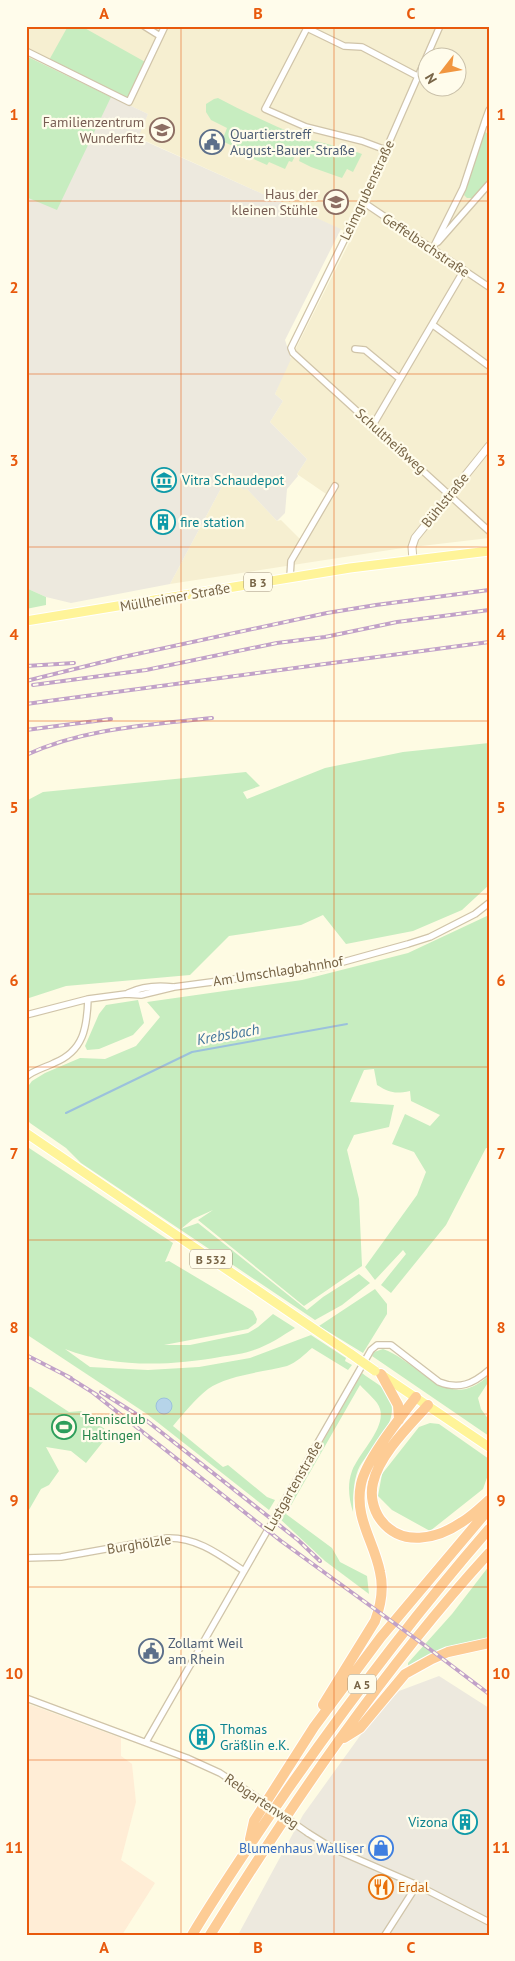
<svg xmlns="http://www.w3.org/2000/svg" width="515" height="1961" font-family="'PT Sans',sans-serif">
  <rect width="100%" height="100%" fill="#fefbe3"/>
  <path fill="#f6efd1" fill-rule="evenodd" d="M26,26H489V538L396,549L170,584L226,479L232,473L277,521L281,520L305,544L332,498L297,474L307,459L270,422L283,401L275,394L282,376L353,235L137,137L148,114L26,56ZM428,58H458V88H428Z"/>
  <path fill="#ffedd6" d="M26,1703L121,1738V1756L132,1764L136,1802L121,1860L155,1883L122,1935H26Z"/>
  <path fill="#ede9de" d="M26,56L148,114L138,138L341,229L285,340L291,359L275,394L283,401L270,422L307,459L297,474L298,476L287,489L285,513L277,521L246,488L244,490L241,487L243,485L232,473L226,479L170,584L71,603L46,597L26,588Z
    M439,1676L489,1708V1935H238L303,1815L370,1722L399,1691Z"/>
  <path fill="#c7edc0" d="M68,26H81L147,63L129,102L48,62Z
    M26,56L111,97L57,210L26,197Z
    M218,98C245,112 273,126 302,137C322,144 342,146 362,154L353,172L347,169L342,178L311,167L299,161L302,150L297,152L292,162L289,161L285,169L269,162L267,165L236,151L237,148L222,141L227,128L211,120L206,112V104L214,99Z
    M484,131L489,135V179L472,198H467L464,195Z
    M26,588L46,597V605L26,609Z
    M489,743V885L462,910L413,931L346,944L323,915L301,925L229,936L190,975L66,986L26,999V801L43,792L246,772L260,786L243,792L247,799L325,768L403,752Z
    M489,915V1148H486L446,1225L391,1293L381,1285L406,1254L403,1250L375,1280L365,1267L417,1195L426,1172L414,1152L392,1144L405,1114L430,1126L440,1115L411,1101L410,1091C395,1094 390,1093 377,1085L374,1069L364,1070L350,1102L394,1105L389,1127L354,1135L347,1150L359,1199L362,1266L304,1306L198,1220L213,1210L193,1219L181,1229L198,1223L307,1310L323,1297L359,1274L370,1283L342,1305L315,1320L81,1163L66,1148L30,1123L26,1118V1089L32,1081L45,1073L80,1058L105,1059L136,1046L160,1017L147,1002L302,980L408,953Z
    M138,1000L144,1023L133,1035L99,1049L87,1050L85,1046L99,1014L106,1005Z
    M26,1146L173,1243L165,1262L169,1261L253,1311L257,1319L256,1323L248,1329L164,1345H190L248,1333L258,1327L273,1314L295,1328C282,1336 269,1345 254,1350C244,1354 231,1355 220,1357C169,1366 114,1368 65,1349L90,1367L148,1370L199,1367L250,1358L311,1335L346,1358L345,1361L352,1365L348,1370L312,1348C305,1354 296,1363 287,1366C264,1372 227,1375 208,1389C195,1399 184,1413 173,1426L223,1467L228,1465L267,1497L275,1500L269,1510L147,1414L26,1334Z
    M375,1289L387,1304V1314L363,1353L319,1326Z
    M383,1349C420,1362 448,1415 489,1375V1381L478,1398L481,1409L489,1420V1436L372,1356L374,1352Z
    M362,1373C371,1381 383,1384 389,1397C402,1424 368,1448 358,1470C353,1483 353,1498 353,1512C349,1499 347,1484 352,1471C359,1453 386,1428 380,1409C378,1401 366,1392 360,1385L286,1514L332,1548L340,1562L367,1576L369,1594L325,1561L279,1518Z
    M26,1386L31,1387L69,1412L81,1411L110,1433L86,1463L71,1451L46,1447L59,1471L49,1485L41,1489L26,1515Z
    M430,1423L439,1424L489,1459V1472L483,1489L430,1531L392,1510L378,1496L382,1474L419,1427Z
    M489,1566V1641C459,1645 435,1650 408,1666V1663L452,1614Z"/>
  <path fill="#b6d4e9" stroke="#9bc1dc" d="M156 1406a8 8 0 1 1 16 0a8 8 0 1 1-16 0Z"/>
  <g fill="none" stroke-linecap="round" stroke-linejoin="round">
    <path stroke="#9bc1dc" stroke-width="2" d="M66,1113L192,1052L347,1024"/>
    <defs>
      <path id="minor" d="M144,26L160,36
        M440,26L363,202L291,348L293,353L489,531
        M26,51L129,102L165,26
        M485,121L489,110
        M386,150L362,141L306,127L265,109L307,28L344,46L362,47L417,76
        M363,202L489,287
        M438,242L489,184
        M432,250L463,188L485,121L489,124
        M433,325L489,366
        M355,349L365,350L400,379
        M373,425L464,270
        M290,577L291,561L335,486
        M128,993C143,986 157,985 173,987
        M26,1015L88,999L126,994L141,995L174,987L325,967L408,944L430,937L475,914L489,903
        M26,1077C34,1070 44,1068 54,1063C84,1051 87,1027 88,999
        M26,1558L61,1557L167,1538C197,1537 220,1555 244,1571
        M26,1698L187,1758L220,1773L252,1794
        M146,1742L371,1350L377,1345H391L439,1382C459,1390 473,1384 489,1370
        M308,1833L332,1848L417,1885L489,1922
        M385,1935L417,1885"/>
      <path id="tertiary" d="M413,560L412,547L415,538L489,446"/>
      <path id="primary" d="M26,621L350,568L489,551
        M26,1133L351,1354
        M382,1375L489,1447"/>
      <path id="motorway" d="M381,1374L398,1405L399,1420
        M428,1405C409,1426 379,1455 373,1483C370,1495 373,1509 380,1519C401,1548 437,1539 462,1522C472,1516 480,1508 489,1500
        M323,1705L375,1621C381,1605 384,1589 380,1572C374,1541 354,1518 361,1484C366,1460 400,1418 416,1397
        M344,1738L360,1728L405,1674L432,1659L448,1652L489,1643
        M250,1839L254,1821L314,1727L381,1637L489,1509
        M192,1935C222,1885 255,1837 288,1789C351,1699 416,1613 489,1529
        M210,1935C293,1802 383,1669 489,1553"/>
    </defs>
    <use href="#minor" stroke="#d0c4a9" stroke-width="8"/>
    <use href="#tertiary" stroke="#d0c4a9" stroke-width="9"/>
    <use href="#primary" stroke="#fff" stroke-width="11"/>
    <use href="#motorway" stroke="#fff" stroke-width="12"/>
    <use href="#minor" stroke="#fff" stroke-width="5.5"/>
    <use href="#tertiary" stroke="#fff" stroke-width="7"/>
    <use href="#primary" stroke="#fff499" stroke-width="9"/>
    <use href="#motorway" stroke="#fdcc95" stroke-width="10"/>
    <defs>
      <path id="rail" d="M26,666L74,663
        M26,681L123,657L327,613L376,605L489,590
        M33,685L146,670L277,643L325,637L397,622L489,610
        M26,704L489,642
        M26,730L111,719
        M26,755C84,728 150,725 212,718
        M26,1355L71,1378
        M65,1375L97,1395
        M92,1392L281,1541L427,1647L489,1694
        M101,1392L147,1421L298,1540L320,1561"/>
    </defs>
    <use href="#rail" stroke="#c1a1c8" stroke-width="4"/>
    <use href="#rail" stroke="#fffceb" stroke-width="2" stroke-dasharray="5.5" stroke-linecap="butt"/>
    <defs>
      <path id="minor-bridge" d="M252,1794L308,1833"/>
      <path id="primary-bridge" d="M351,1354L375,1371"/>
    </defs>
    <use href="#minor-bridge" stroke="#d0c4a9" stroke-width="8" stroke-linecap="butt"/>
    <use href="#primary-bridge" stroke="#fff" stroke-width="11" stroke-linecap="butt"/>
    <use href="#minor-bridge" stroke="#fff" stroke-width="5.5"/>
    <use href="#primary-bridge" stroke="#fff499" stroke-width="9"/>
  </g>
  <path fill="none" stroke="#e8590c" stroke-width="1" stroke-opacity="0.55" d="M181,26V1935M334,26V1935M26,201H489M26,374H489M26,547H489M26,721H489M26,894H489M26,1067H489M26,1240H489M26,1414H489M26,1587H489M26,1760H489"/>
  <defs>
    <symbol id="school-ring" viewBox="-11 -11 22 22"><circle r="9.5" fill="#fffceb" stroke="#8d6e63" stroke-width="1.5"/><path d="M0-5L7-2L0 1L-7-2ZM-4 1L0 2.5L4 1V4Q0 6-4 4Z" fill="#8d6e63"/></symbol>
    <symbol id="civic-ring" viewBox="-11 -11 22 22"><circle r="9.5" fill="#fffceb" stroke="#5c6f8a" stroke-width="1.5"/><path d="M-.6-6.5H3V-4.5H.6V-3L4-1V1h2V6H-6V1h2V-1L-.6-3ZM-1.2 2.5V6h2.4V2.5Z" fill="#5c6f8a"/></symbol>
    <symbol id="museum-ring" viewBox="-11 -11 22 22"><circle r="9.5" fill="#fffceb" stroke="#0f9aa8" stroke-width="1.5"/><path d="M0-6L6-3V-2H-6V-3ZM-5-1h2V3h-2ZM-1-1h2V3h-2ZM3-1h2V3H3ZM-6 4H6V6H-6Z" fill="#0f9aa8"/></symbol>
    <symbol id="building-ring" viewBox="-11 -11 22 22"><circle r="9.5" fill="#fffceb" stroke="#0f9aa8" stroke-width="1.5"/><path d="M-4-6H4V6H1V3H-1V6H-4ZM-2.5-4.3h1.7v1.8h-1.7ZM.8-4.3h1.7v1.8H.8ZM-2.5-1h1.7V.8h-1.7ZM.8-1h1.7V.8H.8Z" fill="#0f9aa8"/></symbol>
    <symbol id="stadium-ring" viewBox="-11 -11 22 22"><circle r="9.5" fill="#fffceb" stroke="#2e9e5b" stroke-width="1.5"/><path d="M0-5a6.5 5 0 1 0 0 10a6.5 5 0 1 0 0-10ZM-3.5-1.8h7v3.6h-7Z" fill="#2e9e5b"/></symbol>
    <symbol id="shop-ring" viewBox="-11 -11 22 22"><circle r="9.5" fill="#fffceb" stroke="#3f7fe0" stroke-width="1.5"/><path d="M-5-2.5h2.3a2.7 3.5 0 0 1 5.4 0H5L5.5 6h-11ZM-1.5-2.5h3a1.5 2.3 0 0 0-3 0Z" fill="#3f7fe0"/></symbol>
    <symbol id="restaurant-ring" viewBox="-11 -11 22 22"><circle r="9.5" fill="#fffceb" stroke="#e8710a" stroke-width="1.5"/><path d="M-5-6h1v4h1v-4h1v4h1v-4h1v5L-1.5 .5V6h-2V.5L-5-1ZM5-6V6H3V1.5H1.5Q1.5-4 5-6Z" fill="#e8710a"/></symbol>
  </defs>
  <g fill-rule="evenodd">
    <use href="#school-ring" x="148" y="116" width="28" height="28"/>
    <use href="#civic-ring" x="198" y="128" width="28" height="28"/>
    <use href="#school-ring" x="322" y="188" width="28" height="28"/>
    <use href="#museum-ring" x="150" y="466" width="28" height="28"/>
    <use href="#building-ring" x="149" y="508" width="28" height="28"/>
    <use href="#stadium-ring" x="50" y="1413" width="28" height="28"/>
    <use href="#civic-ring" x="137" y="1637" width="28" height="28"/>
    <use href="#building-ring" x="188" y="1723" width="28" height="28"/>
    <use href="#building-ring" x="451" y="1808" width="28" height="28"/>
    <use href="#shop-ring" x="367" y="1834" width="28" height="28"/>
    <use href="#restaurant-ring" x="367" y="1873" width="28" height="28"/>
  </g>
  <g text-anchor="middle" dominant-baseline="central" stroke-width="4.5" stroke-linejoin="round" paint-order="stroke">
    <g fill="#fffceb" stroke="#a09278" stroke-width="1">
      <rect x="244" y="572.5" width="28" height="19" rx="4"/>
      <rect x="190" y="1249.5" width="42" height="19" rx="4"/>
      <rect x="348" y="1674.5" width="28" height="19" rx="4"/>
    </g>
    <g font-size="12" font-weight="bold" fill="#786547">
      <text x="258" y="582">B 3</text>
      <text x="211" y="1259">B 532</text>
      <text x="362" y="1684">A 5</text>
    </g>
    <g font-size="14" fill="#785e54" stroke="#fffceb" text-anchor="end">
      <text x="144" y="122">Familienzentrum<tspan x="144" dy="16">Wunderfitz</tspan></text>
      <text x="318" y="194">Haus der<tspan x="318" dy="16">kleinen Stühle</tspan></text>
    </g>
    <g font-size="14" fill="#4e5e75" stroke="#fffceb" text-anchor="start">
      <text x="230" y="134">Quartierstreff<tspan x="230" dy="16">August-Bauer-Straße</tspan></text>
      <text x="168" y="1643">Zollamt Weil<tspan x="168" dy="16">am Rhein</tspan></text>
    </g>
    <g font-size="14" fill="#786547" stroke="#fffceb">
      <text transform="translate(367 190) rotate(-65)">Leimgrubenstraße</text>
      <text transform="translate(426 245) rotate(34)">Geffelbachstraße</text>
      <text transform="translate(391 441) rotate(42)">Schultheißweg</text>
      <text transform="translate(445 500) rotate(-51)">Bühlstraße</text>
      <text transform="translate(175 597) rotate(-10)">Müllheimer Straße</text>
      <text transform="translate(278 971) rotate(-9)">Am Umschlagbahnhof</text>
      <text transform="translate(293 1486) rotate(-60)">Lustgartenstraße</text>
      <text transform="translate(139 1544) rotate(-9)">Burghölzle</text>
      <text transform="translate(262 1801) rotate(34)">Rebgartenweg</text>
    </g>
    <g font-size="14" fill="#0d838f" stroke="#fffceb" text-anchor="start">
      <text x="182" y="480">Vitra Schaudepot</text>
      <text x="180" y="522">fire station</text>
      <text x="220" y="1729">Thomas<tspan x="220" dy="16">Gräßlin e.K.</tspan></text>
      <text x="448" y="1822" text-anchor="end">Vizona</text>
    </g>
    <g font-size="14" fill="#27864d" stroke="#fffceb" text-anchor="start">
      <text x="82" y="1419">Tennisclub<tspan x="82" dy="16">Haltingen</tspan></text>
    </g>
    <g font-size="14" fill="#366cbe" stroke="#fffceb" text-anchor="end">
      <text x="364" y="1848">Blumenhaus Walliser</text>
    </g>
    <g font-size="14" fill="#c56008" stroke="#fffceb" text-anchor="start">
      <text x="398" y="1887">Erdal</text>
    </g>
    <g font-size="15" font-style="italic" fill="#44779d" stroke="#fffceb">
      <text transform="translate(228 1034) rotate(-10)">Krebsbach</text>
    </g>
  </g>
  <rect width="515" height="1961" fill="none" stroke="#fffceb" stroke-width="55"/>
  <g transform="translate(442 72) rotate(239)"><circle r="24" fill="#fffceb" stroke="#c9c0a9"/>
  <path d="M0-4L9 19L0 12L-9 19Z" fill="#f1963f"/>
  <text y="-8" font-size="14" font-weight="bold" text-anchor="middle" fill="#786547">N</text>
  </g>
  <rect x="28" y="28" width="460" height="1906" fill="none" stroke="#e8590c" stroke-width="2"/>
  <g font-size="16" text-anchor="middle" font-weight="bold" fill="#e8590c">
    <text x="104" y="19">A</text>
    <text x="258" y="19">B</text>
    <text x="411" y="19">C</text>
    <text x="14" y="120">1</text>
    <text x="501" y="120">1</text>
    <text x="14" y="293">2</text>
    <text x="501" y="293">2</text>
    <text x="14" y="466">3</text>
    <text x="501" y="466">3</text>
    <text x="14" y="640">4</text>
    <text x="501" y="640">4</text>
    <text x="14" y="813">5</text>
    <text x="501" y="813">5</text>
    <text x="14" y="986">6</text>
    <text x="501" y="986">6</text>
    <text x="14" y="1159">7</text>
    <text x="501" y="1159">7</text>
    <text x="14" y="1333">8</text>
    <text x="501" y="1333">8</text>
    <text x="14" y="1506">9</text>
    <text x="501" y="1506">9</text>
    <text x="14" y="1679">10</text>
    <text x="501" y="1679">10</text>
    <text x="14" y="1853">11</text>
    <text x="501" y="1853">11</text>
    <text x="104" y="1953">A</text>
    <text x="258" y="1953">B</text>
    <text x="411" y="1953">C</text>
  </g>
</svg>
